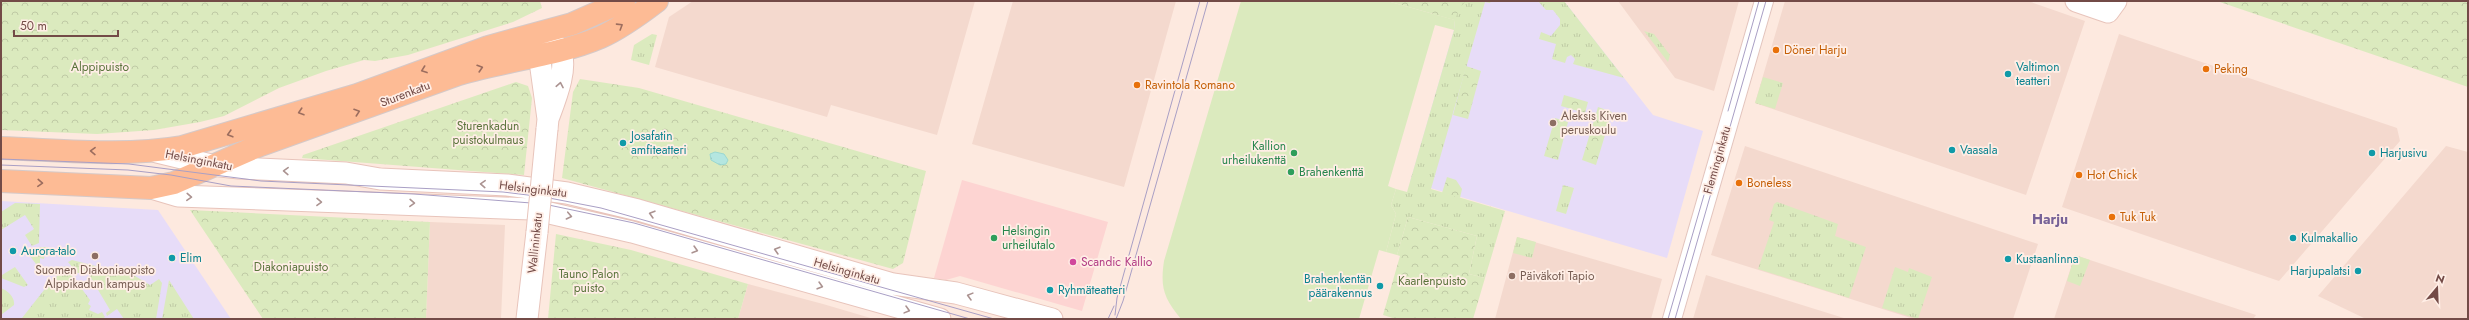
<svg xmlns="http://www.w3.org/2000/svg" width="2469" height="320" font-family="Jost,sans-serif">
  <defs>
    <pattern id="grass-tufts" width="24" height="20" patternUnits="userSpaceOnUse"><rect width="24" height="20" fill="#dbeabe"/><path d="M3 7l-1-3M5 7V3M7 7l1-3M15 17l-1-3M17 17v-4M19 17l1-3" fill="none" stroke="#bfcaa5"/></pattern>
    <pattern id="park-crowns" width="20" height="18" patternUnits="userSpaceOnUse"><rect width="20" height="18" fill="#dbeabe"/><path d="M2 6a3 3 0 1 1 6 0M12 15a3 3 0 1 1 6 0" fill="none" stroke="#bfcaa5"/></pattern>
    <pattern id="water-ripples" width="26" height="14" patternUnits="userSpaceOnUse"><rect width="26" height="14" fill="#b4e6e0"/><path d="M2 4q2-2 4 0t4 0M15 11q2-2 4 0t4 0" fill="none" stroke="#97bcb7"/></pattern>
  </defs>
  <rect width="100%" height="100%" fill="#fde9df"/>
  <path fill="#f4d9ce" d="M693,1H975L937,135L831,105L827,117L655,67L669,17Z
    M1013,1H1176L1124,187L972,144Z
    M1618,1H1739L1714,91L1675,78Z
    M1785,1H2028L2085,21L2026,195L1755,103Z
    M2119,34L2397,128L2400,141L2279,281L2062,207Z
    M1745,146L2038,244L2013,319H1914L1711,255Z
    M2446,146L2468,152V319H2366L2318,296Z
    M430,222L505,225L501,319H426Z
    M1517,237L1662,279L1651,319H1495Z
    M2075,255L2198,296L2256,315L2253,319H2054Z
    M1706,275L1738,285L1847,319H1693Z
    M748,284L823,304L874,319H738Z"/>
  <path fill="#fdd4d2" d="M962,180L1108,222L1082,311L960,276L946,280L934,278Z"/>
  <path fill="#e7dcf8" d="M1466,1H1564L1653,115L1703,131L1667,258L1410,182L1454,30L1455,20Z
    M1,201L158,210L231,319H1Z"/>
  <path fill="url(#grass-tufts)" d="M1437,1H1491L1490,3L1485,2L1431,189L1505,211L1485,278L1469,274L1477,236L1408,217L1397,255L1386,252L1396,214L1391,205L1396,189L1407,192L1454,30L1455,20L1434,14Z
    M1538,1H1564L1624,78L1573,64L1575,59L1571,55L1567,57L1565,63L1552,59L1556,44L1539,39L1541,32L1551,36L1560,25V19L1553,10H1546Z
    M1644,31L1654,34L1670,55L1668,62Z
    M652,34L657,35L649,65L631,60L634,45Z
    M1763,77L1783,83L1775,109L1755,103Z
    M1563,185L1574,188L1566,214L1556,211Z
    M1777,202L1838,224L1835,236L1866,247L1849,298L1758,269L1774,222L1769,220L1774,204Z
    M15,203L40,204L39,243L32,246L25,235L34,229L25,215L1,230V212Z
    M1517,237L1536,242L1532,258L1513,253Z
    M40,247H48V253H45L44,259L40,258V263L36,264L29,255Z
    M2075,255L2090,260L2080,286L2067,281Z
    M72,260L135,276L150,285L159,279L162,283L156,319H124L117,309L107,316L106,313L110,310L88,273H77L68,262Z
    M65,266L90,300L88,304L91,306L89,310L98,314L102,312L105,317L102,319L22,318L48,285L52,289L56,285L53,281Z
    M15,267L28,285L24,287L1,278V273L2,275Z
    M1895,267L1908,272L1909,268L1932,277L1918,319L1882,308Z
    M169,280L192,316L194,319H162Z
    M1,288C8,291 15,297 14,305L1,315Z"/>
  <path fill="url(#park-crowns)" d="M1,1H540L542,8L513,22L408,55L375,61L364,60L326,71L279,88L224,116L200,122L154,130L97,134L1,130Z
    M1387,1H1466L1459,8L1455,20Z
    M2217,1H2468V87Z
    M1466,66L1481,71L1468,119L1453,115Z
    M580,79L639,88L926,171L903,263L893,269L562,178L573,92Z
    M516,82L528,86L532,98L524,175L302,158L303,155Z
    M1564,95L1588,102L1585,113L1561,106Z
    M1598,107L1612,112L1596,165L1582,160Z
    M1555,118L1568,122L1558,160L1544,156Z
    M1447,177L1456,180L1462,189L1460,198L1442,193Z
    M190,210L430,222L426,319H263Z
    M1408,217L1477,236L1469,274L1485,278L1473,319H1396L1383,315L1400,256L1397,255Z
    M556,234L631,250L748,284L738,319H548Z"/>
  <path fill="#dbeabe" d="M1241,1H1387L1455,20L1454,30L1435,25L1388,186L1396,189L1391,205L1396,214L1386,252L1379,250L1359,319H1181C1164,298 1160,288 1164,261Z"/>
  <path fill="url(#water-ripples)" stroke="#9ad8d1" d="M715,152L724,154L728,160L726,164L720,165L711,160L710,154Z"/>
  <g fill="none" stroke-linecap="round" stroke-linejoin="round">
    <defs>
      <path id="tertiary" d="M1672,319L1764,1"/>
      <path id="secondary" d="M2076,1L2108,12L2116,1
        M541,38L539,54L548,119L547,129
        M548,119C554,103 570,65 559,49C557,45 551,41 548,38
        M157,152L211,165L239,168L346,173L380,179L507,185L567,193L638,210L893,284L956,293L1052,319
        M151,188L178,196L532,209L632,232L940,319
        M527,319L537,232"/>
      <path id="primary" d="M1,148C61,150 123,157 182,147L357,95L488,47L572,24L624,1
        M1,181L151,188L174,183L258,146L459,74C505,60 557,56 601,37C621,28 640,14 657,1"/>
    </defs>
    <use href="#tertiary" stroke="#e3c5be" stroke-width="20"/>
    <use href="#secondary" stroke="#e8c4bb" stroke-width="23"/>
    <use href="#primary" stroke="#d5c9c8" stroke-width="24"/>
    <use href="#tertiary" stroke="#fff" stroke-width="18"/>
    <use href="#secondary" stroke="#fff" stroke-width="21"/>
    <use href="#primary" stroke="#fdbb95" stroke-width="22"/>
    <path stroke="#a99fc5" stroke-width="1" d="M1728,111L1759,1
      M1,159L129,164L261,181L503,192L544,197L601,208L994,319
      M1,165L128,170L171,175L231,186L414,194L544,204L634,223L970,319
      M1115,315L1117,298L1200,1
      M1108,319L1114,306
      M1116,319L1123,301L1208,1
      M1668,319L1704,195
      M1675,319L1766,1"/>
    <defs>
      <path id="secondary-bridge" d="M537,232L547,129"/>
    </defs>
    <use href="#secondary-bridge" stroke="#e8c4bb" stroke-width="23" stroke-linecap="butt"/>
    <use href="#secondary-bridge" stroke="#fff" stroke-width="21"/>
  </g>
  <defs><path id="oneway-chevron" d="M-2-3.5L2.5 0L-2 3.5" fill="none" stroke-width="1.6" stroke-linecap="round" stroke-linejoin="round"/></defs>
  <g stroke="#9c6d5e">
    <use href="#oneway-chevron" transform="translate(620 26) rotate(-32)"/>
    <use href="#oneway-chevron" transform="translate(480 68) rotate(-17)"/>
    <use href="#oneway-chevron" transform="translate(424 70) rotate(160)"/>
    <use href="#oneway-chevron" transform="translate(301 112) rotate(162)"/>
    <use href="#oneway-chevron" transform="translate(357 112) rotate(-19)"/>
    <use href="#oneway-chevron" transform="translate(230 134) rotate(164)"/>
    <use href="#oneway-chevron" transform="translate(93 151) rotate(-179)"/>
    <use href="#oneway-chevron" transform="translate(40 183) rotate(3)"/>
  </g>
  <g stroke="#ab9391">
    <use href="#oneway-chevron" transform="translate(560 85) rotate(-79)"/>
    <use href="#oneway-chevron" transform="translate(286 171) rotate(-178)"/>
    <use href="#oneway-chevron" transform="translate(483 184) rotate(-177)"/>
    <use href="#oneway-chevron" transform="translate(189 197) rotate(3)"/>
    <use href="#oneway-chevron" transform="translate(319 202) rotate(1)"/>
    <use href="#oneway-chevron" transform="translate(412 203) rotate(2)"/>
    <use href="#oneway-chevron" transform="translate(652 214) rotate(-164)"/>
    <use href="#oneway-chevron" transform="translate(569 216) rotate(12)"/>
    <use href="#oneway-chevron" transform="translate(695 250) rotate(16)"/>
    <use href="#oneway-chevron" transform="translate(777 250) rotate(-164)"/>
    <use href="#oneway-chevron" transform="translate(820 286) rotate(16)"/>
    <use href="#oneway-chevron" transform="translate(970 296) rotate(-165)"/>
    <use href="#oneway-chevron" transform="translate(907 310) rotate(15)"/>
  </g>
  <g fill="#e8710a" stroke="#ffeee6" stroke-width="1.5">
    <circle cx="1776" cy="50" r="4"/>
    <circle cx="2206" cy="69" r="4"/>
    <circle cx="1137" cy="85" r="4"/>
    <circle cx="2079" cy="175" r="4"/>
    <circle cx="1739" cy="183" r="4"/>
    <circle cx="2112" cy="217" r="4"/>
  </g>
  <g fill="#0f9aa8" stroke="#ffeee6" stroke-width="1.5">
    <circle cx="2008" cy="74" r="4"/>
    <circle cx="623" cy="143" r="4"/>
    <circle cx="1952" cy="150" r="4"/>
    <circle cx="2372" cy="153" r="4"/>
    <circle cx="2293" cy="238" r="4"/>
    <circle cx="13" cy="251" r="4"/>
    <circle cx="172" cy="258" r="4"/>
    <circle cx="2008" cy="259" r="4"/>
    <circle cx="2358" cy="271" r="4"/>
    <circle cx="1380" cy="286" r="4"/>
    <circle cx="1050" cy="290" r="4"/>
  </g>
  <g fill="#8d6e63" stroke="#ffeee6" stroke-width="1.5">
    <circle cx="1553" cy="123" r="4"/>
    <circle cx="95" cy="256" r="4"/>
    <circle cx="1512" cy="276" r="4"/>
  </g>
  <g fill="#2e9e5b" stroke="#ffeee6" stroke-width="1.5">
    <circle cx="1294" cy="153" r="4"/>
    <circle cx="1291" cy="172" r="4"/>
    <circle cx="994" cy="238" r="4"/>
  </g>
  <circle fill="#d1479c" stroke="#ffeee6" stroke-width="1.5" cx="1073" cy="262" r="4"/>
  <g text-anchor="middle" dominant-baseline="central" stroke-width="3.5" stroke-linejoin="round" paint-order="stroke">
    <g font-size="12" fill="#c56008" stroke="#ffeee6" text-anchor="start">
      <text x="1784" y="50">Döner Harju</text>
      <text x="2214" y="69">Peking</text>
      <text x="1145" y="85">Ravintola Romano</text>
      <text x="2087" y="175">Hot Chick</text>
      <text x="1747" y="183">Boneless</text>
      <text x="2120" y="217">Tuk Tuk</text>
    </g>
    <g font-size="12" fill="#5b743c" stroke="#ffeee6">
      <text x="100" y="67">Alppipuisto</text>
      <text x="488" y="126">Sturenkadun<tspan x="488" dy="14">puistokulmaus</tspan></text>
      <text x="291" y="267">Diakoniapuisto</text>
      <text x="589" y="274">Tauno Palon<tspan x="589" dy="14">puisto</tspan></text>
      <text x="1432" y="281">Kaarlenpuisto</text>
    </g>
    <g font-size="12" fill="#0d838f" stroke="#ffeee6" text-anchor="start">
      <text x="2016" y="67">Valtimon<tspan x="2016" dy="14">teatteri</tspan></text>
      <text x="631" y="136">Josafatin<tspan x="631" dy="14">amfiteatteri</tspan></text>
      <text x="1960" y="150">Vaasala</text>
      <text x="2380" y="153">Harjusivu</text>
      <text x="2301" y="238">Kulmakallio</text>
      <text x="21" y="251">Aurora-talo</text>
      <text x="180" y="258">Elim</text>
      <text x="2016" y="259">Kustaanlinna</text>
      <text x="2350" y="271" text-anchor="end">Harjupalatsi</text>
      <text x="1372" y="279" text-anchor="end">Brahenkentän<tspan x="1372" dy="14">päärakennus</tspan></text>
      <text x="1058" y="290">Ryhmäteatteri</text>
    </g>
    <g font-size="12" fill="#734b47" stroke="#ffeee6">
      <text transform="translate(405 94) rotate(-21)">Sturenkatu</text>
      <text transform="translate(199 160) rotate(11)">Helsinginkatu</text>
      <text transform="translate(1717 160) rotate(-74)">Fleminginkatu</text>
      <text transform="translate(533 189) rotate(7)">Helsinginkatu</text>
      <text transform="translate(535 243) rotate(-84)">Wallininkatu</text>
      <text transform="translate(847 271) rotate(16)">Helsinginkatu</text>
    </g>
    <g font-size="12" fill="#785e54" stroke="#ffeee6" text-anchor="start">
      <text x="1561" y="116">Aleksis Kiven<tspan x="1561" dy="14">peruskoulu</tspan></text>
      <text x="95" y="270" text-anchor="middle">Suomen Diakoniaopisto<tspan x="95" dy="14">Alppikadun kampus</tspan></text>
      <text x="1520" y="276">Päiväkoti Tapio</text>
    </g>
    <g font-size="12" fill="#27864d" stroke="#ffeee6" text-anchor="start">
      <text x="1286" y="146" text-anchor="end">Kallion<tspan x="1286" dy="14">urheilukenttä</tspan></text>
      <text x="1299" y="172">Brahenkenttä</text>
      <text x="1002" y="231">Helsingin<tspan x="1002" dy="14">urheilutalo</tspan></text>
    </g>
    <g font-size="12" fill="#b23c85" stroke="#ffeee6" text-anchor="start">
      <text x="1081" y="262">Scandic Kallio</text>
    </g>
    <g font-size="14" font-weight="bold" fill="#776297" stroke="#ffeee6">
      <text x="2050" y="219">Harju</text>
    </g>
  </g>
  <rect width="2469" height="320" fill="none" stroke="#734b47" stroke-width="4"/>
  <g transform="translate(2437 288) rotate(19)" stroke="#ffeee6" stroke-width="3" paint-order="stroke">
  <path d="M0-3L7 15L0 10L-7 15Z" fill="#734b47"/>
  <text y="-6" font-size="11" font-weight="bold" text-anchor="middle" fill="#734b47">N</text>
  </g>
  <path d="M14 30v6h104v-6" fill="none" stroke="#734b47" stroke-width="2"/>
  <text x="20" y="30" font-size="12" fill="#734b47" stroke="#ffeee6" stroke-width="3" paint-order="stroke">50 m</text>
</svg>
